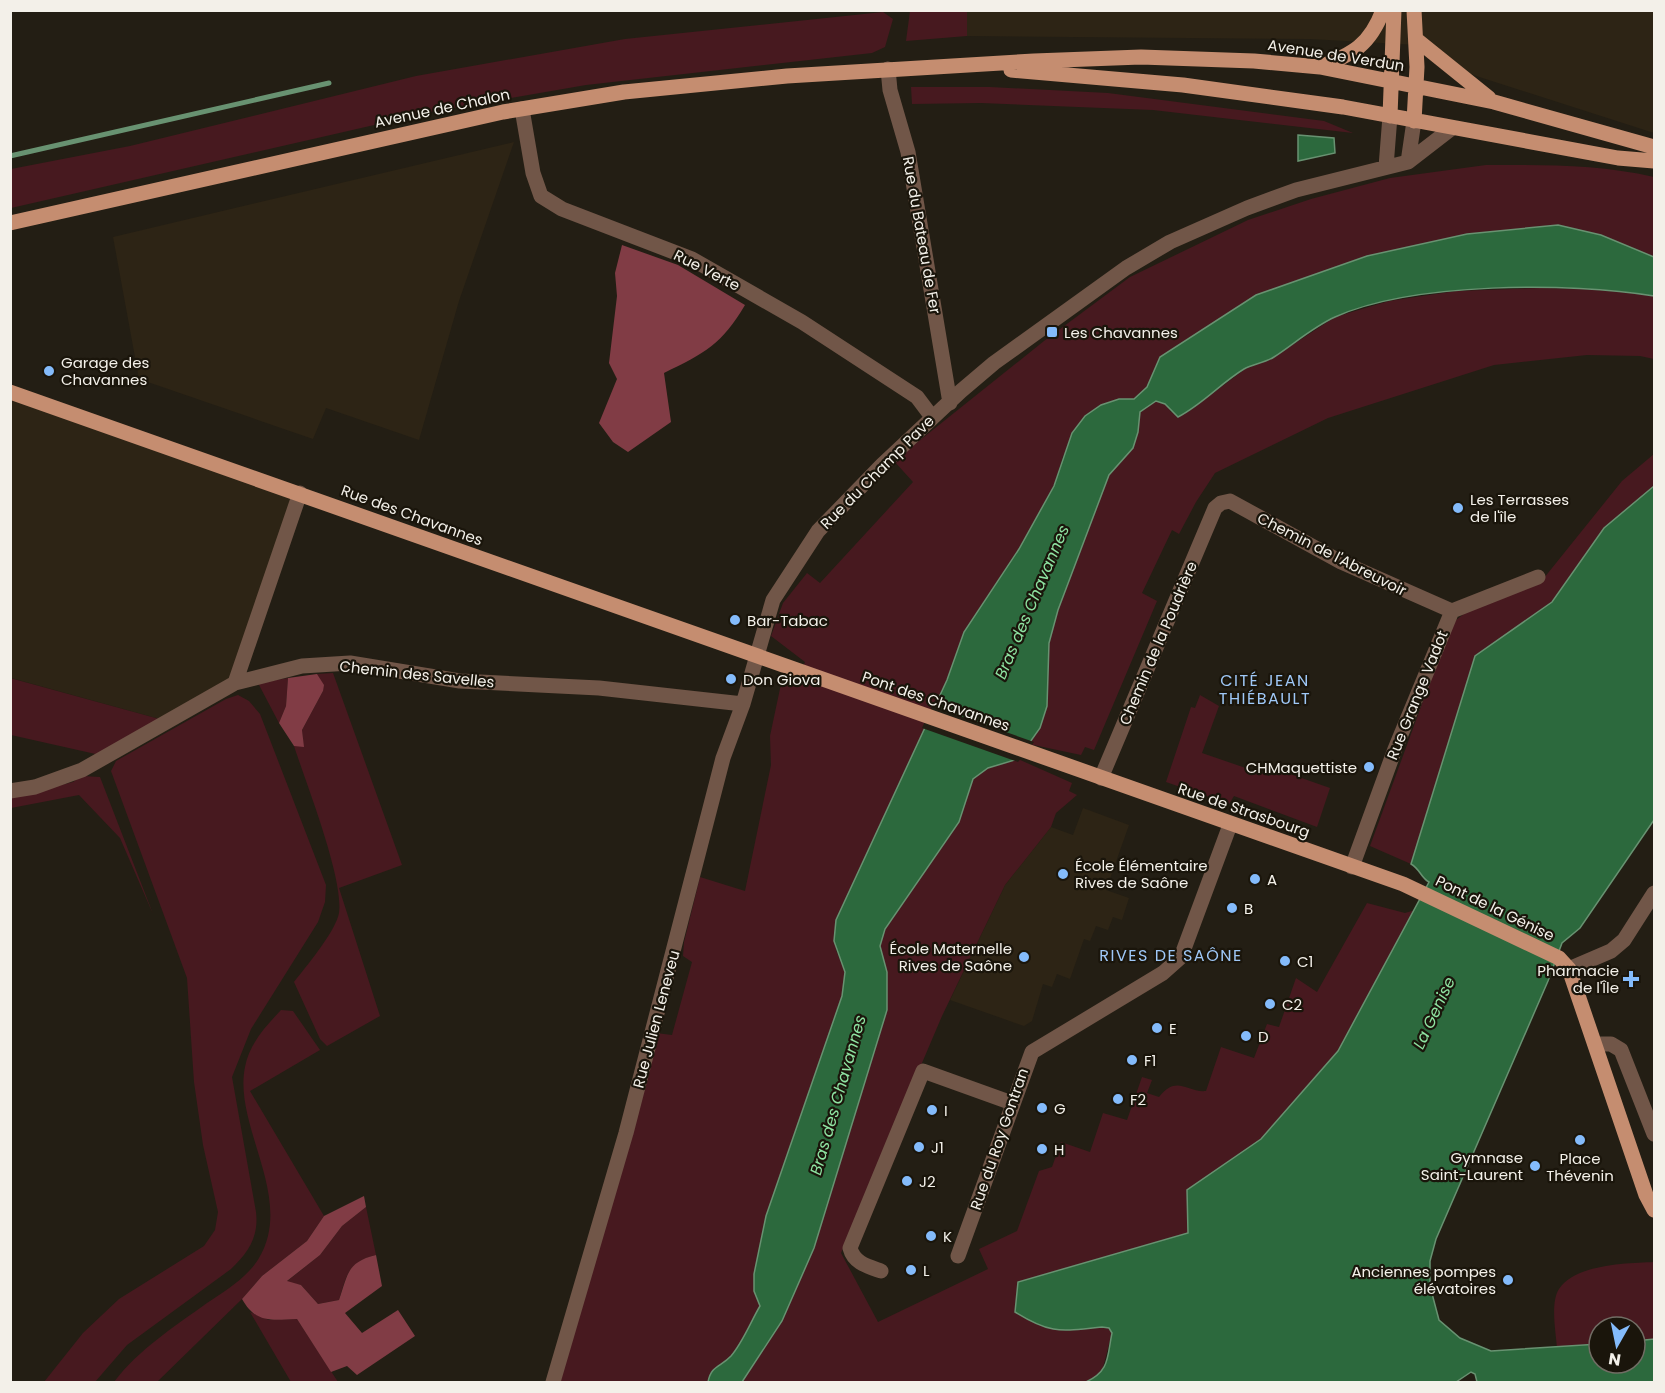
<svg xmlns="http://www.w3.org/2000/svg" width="1665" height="1393" font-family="Poppins,sans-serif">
  <rect width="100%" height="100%" fill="#231e14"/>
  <path fill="#2d2415" d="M967,11H1654V133L1467,73L1436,46L1310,39L967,36Z
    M514,142L459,301L419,440L326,408L313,439L139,379L113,237Z
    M10,397L294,497L231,678L163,720L11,678Z
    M1083,808L1129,825L1106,890L1129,898L1122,920L1113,917L1108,930L1096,926L1090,941L1084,939L1070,979L1057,974L1052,987L1043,984L1032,1021L1024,1026L950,1000L1005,885L1051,827L1073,835Z"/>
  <path fill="#47191f" d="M910,11H967V36L906,41Z
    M883,12L893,19L885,47L872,53L586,85L431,112L11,208V169L130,146L416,76L625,39Z
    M911,87H990L1108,93L1324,121L1353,133L1153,110L981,103L912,104Z
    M1486,165C1543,165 1598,164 1654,177V257L1601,235L1558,225L1467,234L1367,256L1256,295L1160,357L1147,387L1134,399H1119L1063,456L1054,486L1019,549L964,632L947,680L836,920V950L845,972L842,996L766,1216L754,1274V1291L760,1306C751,1321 743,1342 731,1356C722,1367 711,1365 708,1382H557L656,1033L672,1035L692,962L683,956L684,942L700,877L745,891L771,765L770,736L781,684H797L805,662L771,636L783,603L807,573L820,583L913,482L894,461L1044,341L1130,277L1248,220L1311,199L1390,178Z
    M1540,288L1620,290L1654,296V359L1640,356L1587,355L1494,365L1328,418L1215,473L1196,502L1179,534L1172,530L1142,593L1157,601L1094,750L1085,747L1081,755L1029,744L1040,728L1049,643L1058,610L1109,475L1133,448L1138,432L1140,412L1155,401L1165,403L1171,412H1188L1245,369L1271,359L1335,317L1389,301L1456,291Z
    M1654,454V486L1604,528L1552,602L1475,656L1411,864L1370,846L1445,641L1456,620L1469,610L1544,578L1622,481Z
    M333,673L402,865L339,888L380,1016L327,1046L320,1039L294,982C305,968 336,931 339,913C344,879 306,783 294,746H303L302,730L323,691V685L317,674Z
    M10,678L163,720L100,755L11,735Z
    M288,678L286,706L279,723L258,683Z
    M238,695L249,701L260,714L326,885L325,902L318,922L251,1029L232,1077L256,1212C259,1237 248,1253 231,1269L127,1345L95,1382H44L83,1333L119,1299L204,1246L215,1230L218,1212L203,1145L194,1082L187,978L111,771L116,761L226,699Z
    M1200,695L1219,706L1202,753L1269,776L1273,768L1330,788L1317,827L1234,796L1229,804L1166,782L1191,707L1195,708Z
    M1018,759L1072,783L1069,791L1077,795L1056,813L1051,827L1005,885L942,1016L841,1253L878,1322L988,1269L979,1249L1017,1231L1039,1171L1052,1167L1061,1142L1090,1152L1103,1113L1127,1120L1142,1077L1152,1080L1147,1093L1159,1097C1177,1074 1187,1093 1206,1091L1221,1047L1254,1058L1267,1024L1279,1027L1296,978L1317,992L1367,903L1405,913L1415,910L1419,904L1338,1051L1261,1139L1187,1190L1188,1233L1018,1282L1109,1328L1112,1333L1101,1375L1086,1382H742L850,1128L875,1050L887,972L880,946L885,929L959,822L973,779L988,768Z
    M82,776L100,777L153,914L120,838L79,795L11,808L10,798L73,782Z
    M281,1010L293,1011L320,1050L250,1091L324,1216L307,1241L262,1276L242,1299L157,1382H114C139,1349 174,1327 207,1303C225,1291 248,1277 259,1258C295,1197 233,1127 245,1067C249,1044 266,1026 281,1010Z
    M366,1207L376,1255C348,1262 347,1274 339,1300L318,1304L301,1285L286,1282L320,1255L342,1226Z
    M1654,1262V1339L1635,1341V1327H1599V1344L1557,1348C1556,1333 1550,1303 1559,1289C1575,1264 1629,1263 1654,1262Z
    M250,1312L269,1320L297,1319L338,1382H291Z"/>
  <path fill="#813c45" d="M622,245L678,265L745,305C722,344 705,353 664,373L671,422L628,452L613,442L599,423L617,379L609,363L617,296L615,273Z
    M317,674L324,685L323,691L302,730L304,747L294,746L279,723L286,706L288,678Z
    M364,1196L366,1207L342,1226L320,1255L287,1281L301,1285L318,1304L339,1300C348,1274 347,1262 376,1255L382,1286L345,1313L362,1333L398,1310L415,1336L357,1375L347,1366L331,1372L297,1319C272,1320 256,1324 242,1299L262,1276L307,1241L324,1216Z"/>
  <path fill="#2c693d" stroke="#689271" stroke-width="1.5" d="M1298,135L1334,138L1335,153L1298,161Z
    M1558,225L1601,235L1654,257V296C1570,282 1413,282 1335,317C1313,327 1294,344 1274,357C1265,363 1253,364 1244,369C1221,383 1203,404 1178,417L1165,404L1156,401L1140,412L1138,432L1133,448L1109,475L1058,610L1049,643L1047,706L1040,728L1018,759L988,768L973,779L959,822L885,929L880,946L887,972V1010L814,1248L782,1321L742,1382H708C711,1365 721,1367 731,1356C743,1342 751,1321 760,1306L754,1291V1274L766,1216L842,996L845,972L834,941L836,920L947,680L964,632L1019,549L1054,486L1072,433L1085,416L1101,405L1119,399H1134L1147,387L1160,357L1256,295L1367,256L1467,234Z
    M1654,486V820L1580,928L1562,943L1548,981L1436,1239L1430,1261V1286L1439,1320L1460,1338L1491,1351L1599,1344V1363H1635V1341L1654,1339V1382H1477L1475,1374L1471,1372L1456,1382H1086C1110,1371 1107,1357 1112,1333L1109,1328L1102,1327C1061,1331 1052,1335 1015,1312L1018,1282L1188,1233L1187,1190L1261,1139L1338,1051L1429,882C1421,878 1420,869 1411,864L1475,656L1552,602L1604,528Z"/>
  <path fill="#231e14" d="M932,706L1034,742L1018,762L922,728Z"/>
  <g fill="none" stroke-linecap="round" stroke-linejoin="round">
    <path stroke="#689271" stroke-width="5" d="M10,156L329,83"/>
    <path stroke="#715648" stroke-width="15" d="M888,69L890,90L908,152L950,403
      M522,109L533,173L541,196L562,209L692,259L802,322L917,397L932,417
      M1408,162L1414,121
      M1386,167L1390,116
      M235,683L300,493
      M1101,778L1215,508L1221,503L1230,501L1341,562L1452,611
      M10,791L35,787L82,770L235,683L302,666L350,663L460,681L599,688L743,704
      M1352,867L1395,749L1452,611L1538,577
      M1569,969L1611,951L1624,940L1654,893
      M1595,1044H1611L1621,1050L1654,1134
      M958,1256L1032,1052L1163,973L1181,957L1230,825
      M881,1271C867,1266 854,1263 850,1248L923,1071L1012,1103
      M553,1382L626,1133L723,758L743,704L773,600L818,531L882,465L961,391L994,363L1126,268L1170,242L1247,208L1296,190L1408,162L1452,128"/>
    <path stroke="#c58d70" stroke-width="15" d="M1417,40L1489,98
      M1320,67C1353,54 1370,45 1383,10
      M1011,70L1183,85L1343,107L1618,158L1654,161
      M1390,116L1394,10
      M1414,121L1417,67L1414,10
      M10,223L503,112L624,92L787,76L1034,61L1141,57L1254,61L1320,67L1494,102L1654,147
      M10,392L1403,884L1559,958L1569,969L1646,1195L1654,1210"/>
  </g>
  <g fill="#84bbfb" stroke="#1a150b" stroke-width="2">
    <rect x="1046" y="326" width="12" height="12" rx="3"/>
    <circle cx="49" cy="371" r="6"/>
    <circle cx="1458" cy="508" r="6"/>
    <circle cx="735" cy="620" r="6"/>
    <circle cx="731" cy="679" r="6"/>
    <circle cx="1369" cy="767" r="6"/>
    <circle cx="1063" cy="874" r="6"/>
    <circle cx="1255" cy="879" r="6"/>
    <circle cx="1232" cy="908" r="6"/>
    <circle cx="1024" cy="957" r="6"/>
    <circle cx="1285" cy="961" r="6"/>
    <path d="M1628 970h6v6h6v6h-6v6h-6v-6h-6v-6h6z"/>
    <circle cx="1270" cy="1004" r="6"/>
    <circle cx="1157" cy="1028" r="6"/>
    <circle cx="1246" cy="1036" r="6"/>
    <circle cx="1132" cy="1060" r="6"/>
    <circle cx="1118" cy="1099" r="6"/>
    <circle cx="1042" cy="1108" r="6"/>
    <circle cx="932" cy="1110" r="6"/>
    <circle cx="1580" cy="1140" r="6"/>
    <circle cx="919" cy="1147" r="6"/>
    <circle cx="1042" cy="1149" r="6"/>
    <circle cx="1535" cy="1166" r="6"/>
    <circle cx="907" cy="1181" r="6"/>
    <circle cx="931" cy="1236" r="6"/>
    <circle cx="911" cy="1270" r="6"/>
    <circle cx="1508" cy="1280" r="6"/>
  </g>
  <g text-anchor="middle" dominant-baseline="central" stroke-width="4.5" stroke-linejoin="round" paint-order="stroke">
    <g font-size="15" fill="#f3f0e9" stroke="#1a150b">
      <text transform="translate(1336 55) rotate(9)">Avenue de Verdun</text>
      <text transform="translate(442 108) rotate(-12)">Avenue de Chalon</text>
      <text transform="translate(922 235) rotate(80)">Rue du Bateau de Fer</text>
      <text transform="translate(707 270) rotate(27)">Rue Verte</text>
      <text transform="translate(877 472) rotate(-45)">Rue du Champ Pave</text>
      <text transform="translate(412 515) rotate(20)">Rue des Chavannes</text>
      <text transform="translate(1332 554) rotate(27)">Chemin de l'Abreuvoir</text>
      <text transform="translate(1158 643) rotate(-67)">Chemin de la Poudrière</text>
      <text transform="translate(417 674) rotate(6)">Chemin des Savelles</text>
      <text transform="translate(1417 695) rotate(-68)">Rue Grange Vadot</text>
      <text transform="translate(936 701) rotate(19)">Pont des Chavannes</text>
      <text transform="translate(1244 810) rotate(19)">Rue de Strasbourg</text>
      <text transform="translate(1495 908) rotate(26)">Pont de la Génise</text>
      <text transform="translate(656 1019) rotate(-75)">Rue Julien Leneveu</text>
      <text transform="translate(999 1139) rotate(-71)">Rue du Roy Gontran</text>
    </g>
    <g font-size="15" fill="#f3f0e9" stroke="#1a150b" text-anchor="start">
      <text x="1064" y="332">Les Chavannes</text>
      <text x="61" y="362">Garage des<tspan x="61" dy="17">Chavannes</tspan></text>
      <text x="1470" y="499">Les Terrasses<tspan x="1470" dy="17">de l'île</tspan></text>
      <text x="747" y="620">Bar-Tabac</text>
      <text x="743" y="679">Don Giova</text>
      <text x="1357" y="767" text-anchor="end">CHMaquettiste</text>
      <text x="1075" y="865">École Élémentaire<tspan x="1075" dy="17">Rives de Saône</tspan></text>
      <text x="1267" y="879">A</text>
      <text x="1244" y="908">B</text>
      <text x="1012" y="948" text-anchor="end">École Maternelle<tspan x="1012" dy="17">Rives de Saône</tspan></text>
      <text x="1297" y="961">C1</text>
      <text x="1619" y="970" text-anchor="end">Pharmacie<tspan x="1619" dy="17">de l'Île</tspan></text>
      <text x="1282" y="1004">C2</text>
      <text x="1169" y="1028">E</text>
      <text x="1258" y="1036">D</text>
      <text x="1144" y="1060">F1</text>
      <text x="1130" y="1099">F2</text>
      <text x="1054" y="1108">G</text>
      <text x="944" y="1110">I</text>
      <text x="931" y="1147">J1</text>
      <text x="1054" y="1149">H</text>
      <text x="1523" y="1157" text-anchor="end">Gymnase<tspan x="1523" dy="17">Saint-Laurent</tspan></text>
      <text x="1580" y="1158" text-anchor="middle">Place<tspan x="1580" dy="17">Thévenin</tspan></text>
      <text x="919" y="1181">J2</text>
      <text x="943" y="1236">K</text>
      <text x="923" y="1270">L</text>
      <text x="1496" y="1271" text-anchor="end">Anciennes pompes<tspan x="1496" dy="17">élévatoires</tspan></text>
    </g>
    <g font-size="16" font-style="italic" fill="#8fe4a2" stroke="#1a150b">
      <text transform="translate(1032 602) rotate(-67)">Bras des Chavannes</text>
      <text transform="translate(1434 1013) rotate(-65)">La Genise</text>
      <text transform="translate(838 1095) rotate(-74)">Bras des Chavannes</text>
    </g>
    <g font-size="16" letter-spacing="1.5" fill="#9fc8f7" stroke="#1a150b">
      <text x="1265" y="680">CITÉ JEAN<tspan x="1265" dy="18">THIÉBAULT</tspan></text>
      <text x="1171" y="955">RIVES DE SAÔNE</text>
    </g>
  </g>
  <rect width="1665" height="1393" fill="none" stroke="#f3f0e9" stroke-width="24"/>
  <g transform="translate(1617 1345) rotate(189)"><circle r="28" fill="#1a150b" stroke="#716d64" stroke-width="1.5"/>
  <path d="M0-4.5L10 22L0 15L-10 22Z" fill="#84bbfb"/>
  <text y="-9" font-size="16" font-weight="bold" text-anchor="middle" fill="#f3f0e9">N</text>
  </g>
</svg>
